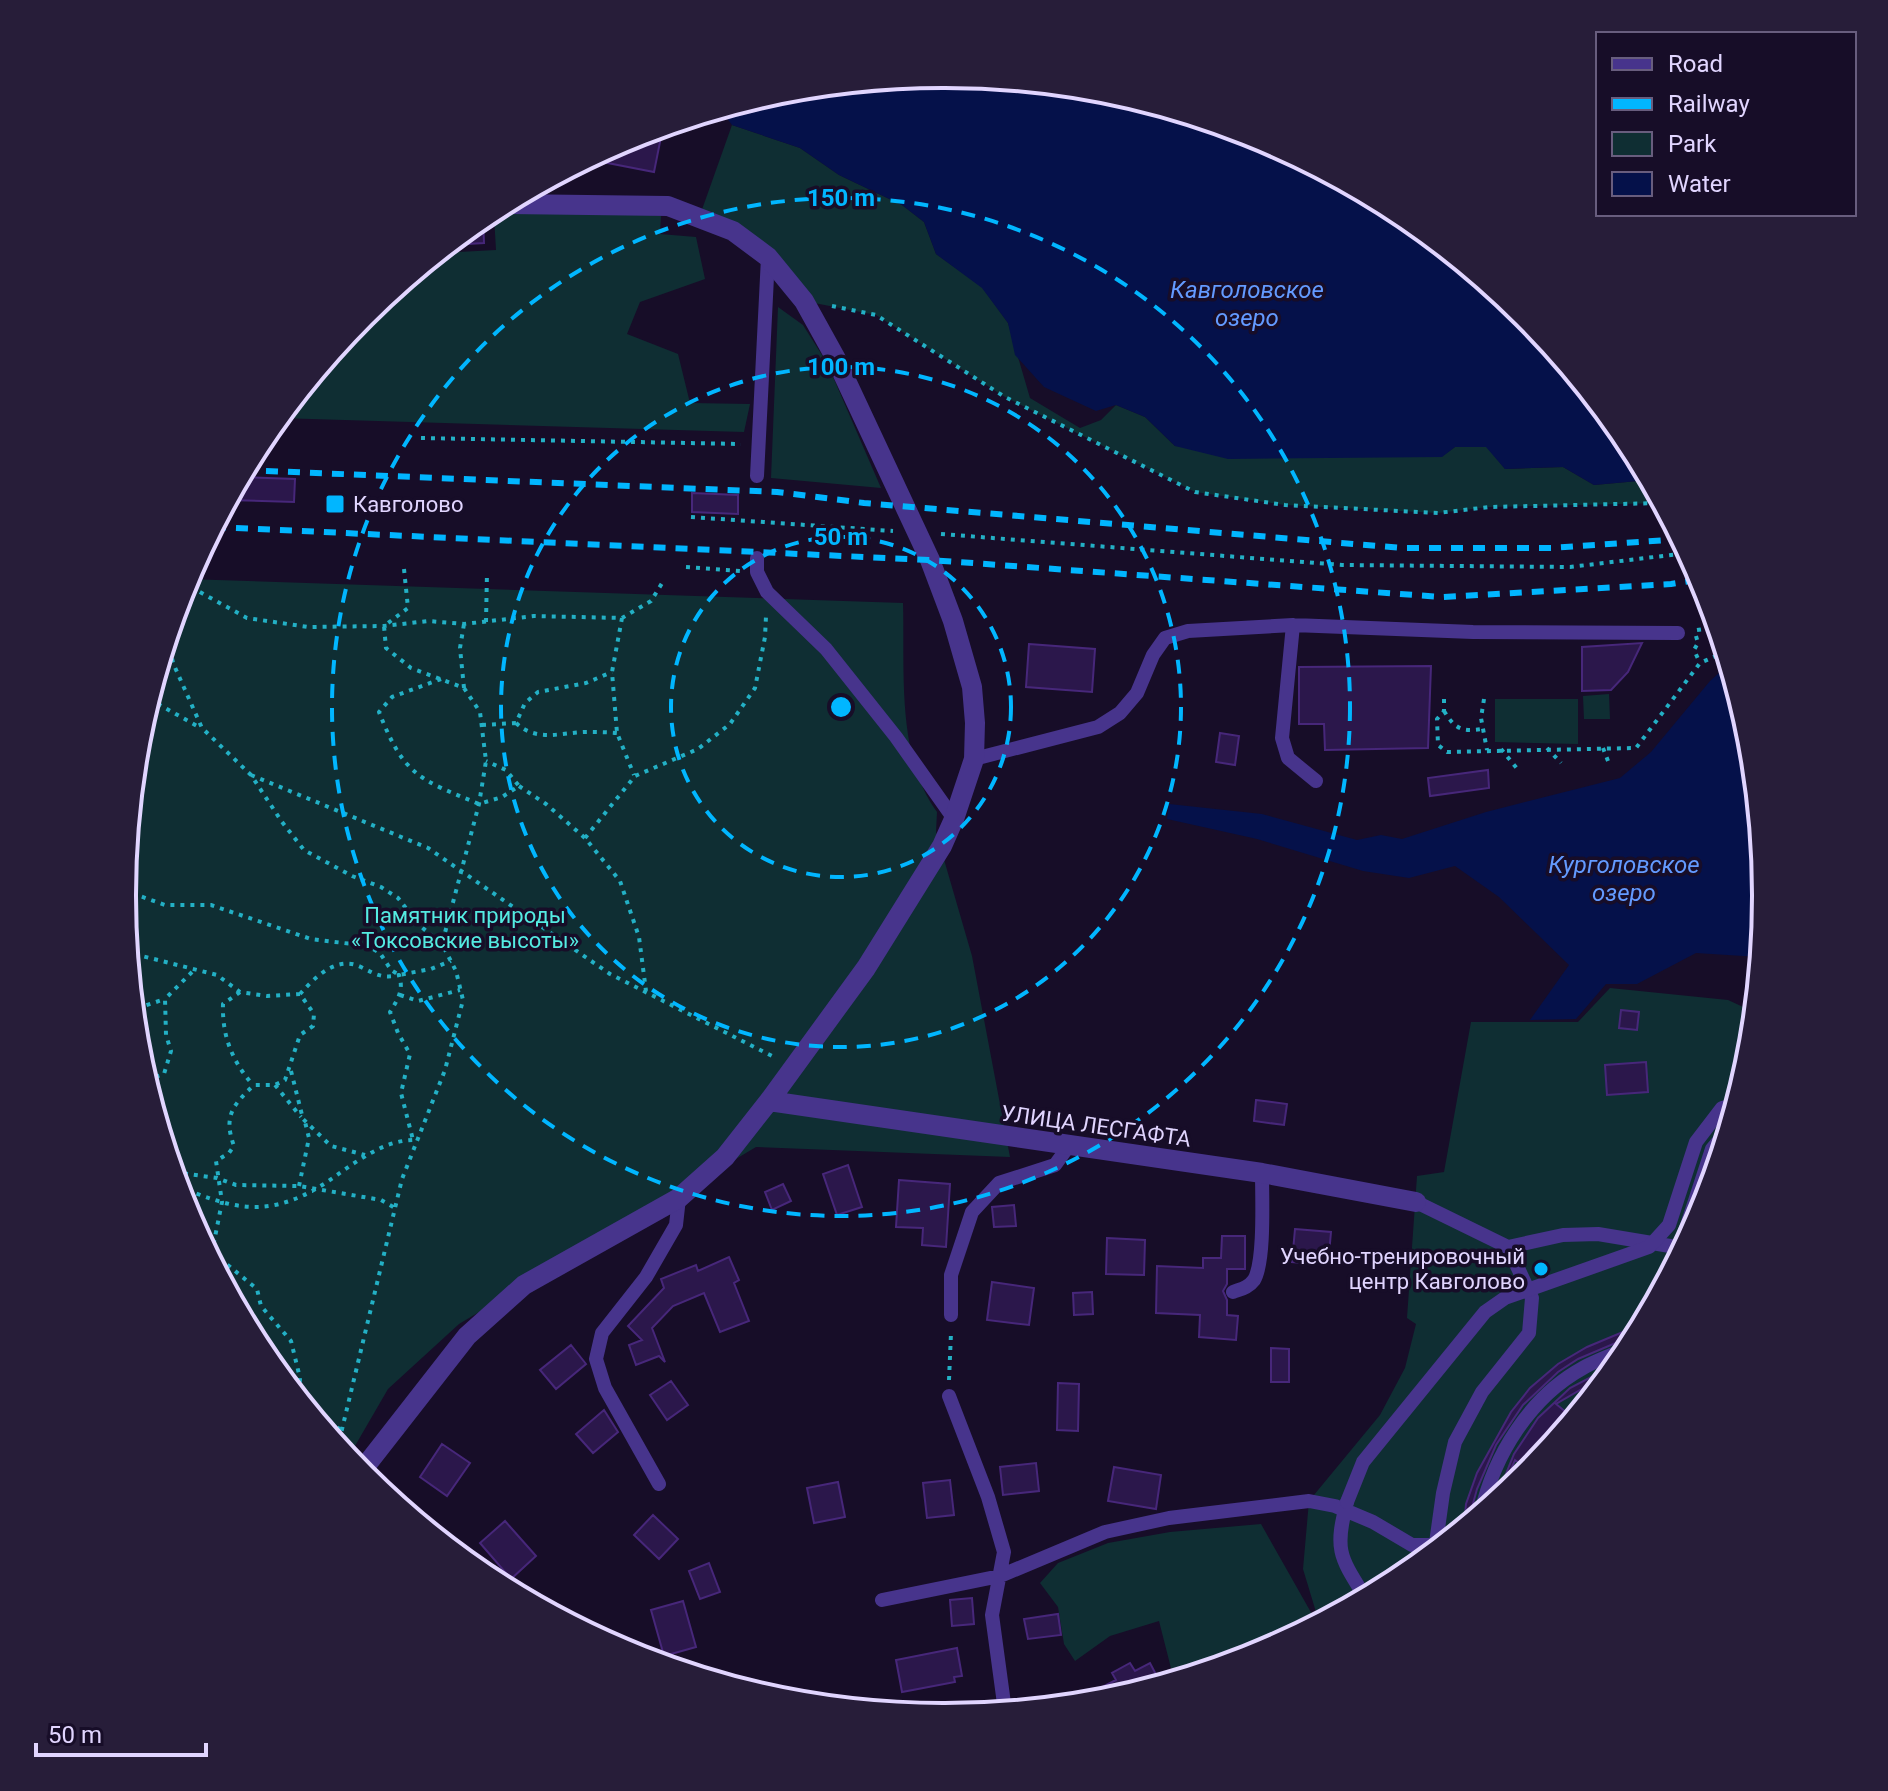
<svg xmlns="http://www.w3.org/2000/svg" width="1888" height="1791" font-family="Roboto,sans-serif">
  <rect width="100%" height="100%" fill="#170d28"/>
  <path fill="#0f2e33" d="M732,125L800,148L839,175L902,205L924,222L936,254L982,287L1008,323L1030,398L1080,428L1101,420L1116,405L1145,417L1175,446L1338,456L1441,457L1455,447H1487L1505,469L1563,467L1594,485L1649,480L1661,503L1489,507L1438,513L1285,505L1195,492L1005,397L876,315L804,301L768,257L699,218Z
    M573,207L661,216L660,234L696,237L705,279L640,302L627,334L678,354L690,403L750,404L744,432L278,418L359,320L425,271L440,253L496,250L494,216Z
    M778,307L803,325L827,363L881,488L771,478Z
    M186,579L903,603C905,669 896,756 937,812L936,832L972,956L1010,1157L756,1147L459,1324L388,1389L348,1458L261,1352L185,1209L138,1055L123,895L138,735Z
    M1609,694L1610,719H1584L1583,696Z
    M1495,699H1578V744L1495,742Z
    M1610,988L1728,1000L1754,1012L1750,1056L1703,1210L1627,1352L1525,1477L1400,1579L1319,1622L1303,1569L1309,1501L1380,1415L1405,1368L1416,1324L1407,1318L1417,1176L1444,1172L1471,1022H1578Z
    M1261,1524L1317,1623L1258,1655L1174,1680L1159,1621L1110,1636L1075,1661L1064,1644L1058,1607L1040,1583L1058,1563L1108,1543L1170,1532Z"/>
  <path fill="#05114a" d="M944,74L1105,90L1259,137L1401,213L1525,315L1627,439L1649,480L1594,485L1563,467L1505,469L1486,447H1455L1442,457L1228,459L1175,446L1145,417L1116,405L1096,411L1044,387L1015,355L1008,323L982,288L936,254L924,222L902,205L839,175L800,148L732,125L720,109L784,90Z
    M1728,665L1750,736L1765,896L1759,957L1696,953L1637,984H1606L1576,1019L1530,1020L1569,965L1499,897L1455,866L1409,878L1363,871L1257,839L1167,819L1169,804L1262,814L1357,840L1381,835L1402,839L1486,812L1620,778L1651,752L1710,681Z"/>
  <path fill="#2b174b" stroke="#47277a" stroke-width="2" d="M663,127L654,172L587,159L630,136Z
    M483,217L484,243L448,245L472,225Z
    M241,477L295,479L294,502L228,500Z
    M692,493L738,495V514L692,512Z
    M1642,643L1628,672L1611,690L1582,691V647Z
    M1029,644L1095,649L1092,692L1026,687Z
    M1431,666L1428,748L1325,750L1324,724H1299V667Z
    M1220,733L1239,736L1235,765L1216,762Z
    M1488,770L1489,788L1430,796L1428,778Z
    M1621,1010L1639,1012L1637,1030L1619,1028Z
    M1646,1062L1648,1092L1607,1095L1605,1065Z
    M1256,1100L1287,1104L1284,1125L1254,1121Z
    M848,1165L862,1207L837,1215L823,1174Z
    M899,1180L950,1184L946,1247L922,1245L923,1228L896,1227Z
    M783,1184L791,1201L772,1210L765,1192Z
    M1014,1205L1016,1226L994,1227L992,1207Z
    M1295,1229L1331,1232L1328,1265L1292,1262Z
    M1222,1236H1245V1269H1227V1284L1223,1291L1227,1300V1315L1238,1316L1236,1340L1199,1337L1200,1315L1156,1313L1157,1266L1203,1268V1258H1221Z
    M1107,1238L1145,1240L1144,1275L1106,1274Z
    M729,1257L739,1280L734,1283L749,1321L720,1332L704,1293L673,1306L652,1328L665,1362L659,1356L636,1365L629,1345L642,1340L628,1326L664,1288L661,1279L696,1265L698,1271Z
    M992,1282L1034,1288L1029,1325L987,1320Z
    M1092,1292L1093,1314L1074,1315L1073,1293Z
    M1642,1324L1634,1339H1625L1578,1359L1558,1372L1523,1405L1496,1445L1477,1489L1471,1511L1473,1519L1464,1527L1466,1504L1477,1473L1511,1412L1530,1388L1558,1364L1587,1347Z
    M571,1345L586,1364L556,1389L540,1370Z
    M1271,1348L1289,1349V1382H1271Z
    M1618,1363L1611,1372L1556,1404L1573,1418L1529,1471L1515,1460L1500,1496L1495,1501L1514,1454L1538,1418L1570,1388Z
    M671,1381L688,1405L667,1420L650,1395Z
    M1058,1383L1079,1384L1078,1431L1057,1430Z
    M604,1410L618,1432L593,1453L576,1434Z
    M442,1444L470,1463L447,1496L420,1477Z
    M1036,1463L1039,1491L1003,1495L1000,1467Z
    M1114,1467L1161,1475L1156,1509L1108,1501Z
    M950,1480L954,1515L927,1518L923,1483Z
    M838,1482L845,1517L814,1523L807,1488Z
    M653,1515L678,1539L659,1559L634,1535Z
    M505,1521L536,1556L511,1579L480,1543Z
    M709,1563L720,1592L700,1599L689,1571Z
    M972,1598L974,1624L952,1626L950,1600Z
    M683,1601L696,1647L664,1656L651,1610Z
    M1058,1614L1061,1635L1028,1639L1024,1619Z
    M957,1648L962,1676L954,1677L955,1682L902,1692L896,1660Z
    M1130,1663L1135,1671L1150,1663L1161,1684L1104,1701L1081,1704L1079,1699L1116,1680L1112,1673Z"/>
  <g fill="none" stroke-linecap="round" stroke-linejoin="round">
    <path stroke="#23b0c5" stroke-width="4" stroke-dasharray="4 6" stroke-linecap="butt" d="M832,306L876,315L1005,397L1195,492L1285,505L1438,513L1489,507L1661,503
      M421,438L741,444
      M691,517L893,531
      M941,534L1342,565L1570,567L1688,553
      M686,567L740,571
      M404,569L408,608L384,626L386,648L411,668L464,688L480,712L486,761L479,804L442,944
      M187,577L198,591L247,618L308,627L384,626L428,621L464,624L534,616L622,618L651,601L664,580
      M622,618L612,672L617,733L634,775
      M486,622L487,572
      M1697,630L1717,627
      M1696,636L1698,643L1694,650L1700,663
      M168,639L173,663L202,728L251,775L282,822L304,850L352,876L381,887L398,898L419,925L442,944L456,971L463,1000L445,1070L402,1179L338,1446
      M441,679L392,697L379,712C404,776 419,779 479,804L502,797L519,786L506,770L486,761
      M464,688L460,648L464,624
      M149,699L199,727
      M1444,699V711L1437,719L1438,745L1447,752L1636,748L1700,663L1725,652
      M1484,699L1481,718L1487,750
      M1444,711C1455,729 1462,732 1482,729
      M516,723C536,742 560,733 584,732C595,732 606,732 617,733
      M482,725L516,723L525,703L538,692L586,683L612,672
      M1547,748L1561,763
      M1603,748L1608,761
      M1501,749L1519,771
      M251,775L428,848L610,974L776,1058
      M519,786L546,804L585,838L620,881L639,937L646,991
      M585,838L635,776L698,749L730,724L755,688L765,637L766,616
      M123,890L165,905H211L311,939L368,946L380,953L391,970L399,975L431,969L451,961
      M128,946L138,955L217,975L240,992L267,996L300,994L314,1014L313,1026L300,1035L285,1080L275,1085H254C233,1105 223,1116 234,1146L229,1153L216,1161L222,1202L212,1252L209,1254
      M138,955L133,999L144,1006L165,999
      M1756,969L1759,965
      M240,992L223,1004C222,1036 232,1061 253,1085
      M300,994C315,977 337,955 361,967C375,974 383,979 399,975C404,990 398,999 390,1012L398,1033L410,1054L401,1093L413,1140
      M400,995L418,1001L460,990
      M291,1071L303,1119L331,1146L365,1155
      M146,1080L164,1074L171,1051L166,1035L165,999L194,970
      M275,1085L301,1117
      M174,1172L217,1178L236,1185L299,1186L381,1200L395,1208
      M178,1186C228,1207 262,1218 312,1191C329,1182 343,1170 359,1160C377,1149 393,1140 416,1140
      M299,1186L309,1138L305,1122
      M212,1252L257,1289L261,1306L291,1341L300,1378L299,1398
      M949,1380L951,1333
      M331,1437L340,1427"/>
    <path stroke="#47348c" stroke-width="14" d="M757,476L768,257
      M757,558V572L767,592L826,649L896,737L954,819
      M1293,625L1282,738L1288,758L1316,781
      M974,759L1098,727L1120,713L1137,693L1153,655L1165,638L1188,631L1293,625L1473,632L1678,633
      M1416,1202L1508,1247L1563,1235L1598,1234L1682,1248
      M1233,1292C1241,1289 1248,1288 1254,1280C1265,1262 1262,1197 1262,1173
      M951,1315V1275L972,1212L999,1183L1055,1165L1068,1147
      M949,1396L988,1497L1004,1552L992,1615L1005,1711
      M659,1484L605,1388L596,1359L602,1333L646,1277L676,1225L679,1198
      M1347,1502C1334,1550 1340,1557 1365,1597
      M1481,1513C1494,1455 1530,1397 1583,1368C1597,1360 1614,1354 1629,1348
      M1435,1550L1443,1493L1455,1442L1482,1392L1529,1333L1532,1298L1508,1247
      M882,1600L1000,1576L1105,1532L1169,1518L1309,1501L1335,1506L1373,1522L1412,1545H1434"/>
    <path stroke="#47348c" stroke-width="20" d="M769,1101L1262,1173L1416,1202
      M360,1473L467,1336L524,1285L679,1198L725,1157L769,1101L866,968L942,846L954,819L974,759L975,723L972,687L953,621L930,560L835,357L804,301L768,257L733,231L668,206L502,204"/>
    <path stroke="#01b6ff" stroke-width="6" stroke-dasharray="12 10" stroke-linecap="butt" d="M244,470L777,492L864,503L1402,548H1551L1681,539
      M214,527L930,560L1442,597L1671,584L1702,579"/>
    <path stroke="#47348c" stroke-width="14" d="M1675,1262L1712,1149L1727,1131
      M1347,1502L1363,1462L1485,1312L1505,1298L1649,1247L1669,1225L1696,1142L1722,1108L1735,1105"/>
  </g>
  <g fill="none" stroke="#01b6ff" stroke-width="4" stroke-dasharray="14 10">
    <circle cx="841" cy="707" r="170"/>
    <circle cx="841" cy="707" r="340"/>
    <circle cx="841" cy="707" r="509"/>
  </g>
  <g fill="#01b6ff" stroke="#170d28" stroke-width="3">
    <rect x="325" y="494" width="20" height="20" rx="4"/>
    <circle cx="1541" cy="1269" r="8"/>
  </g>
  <g text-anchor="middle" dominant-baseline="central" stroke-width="7" stroke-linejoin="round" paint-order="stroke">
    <g font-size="22" fill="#e1d5ff" stroke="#170d28" text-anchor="start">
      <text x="353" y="504">Кавголово</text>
      <text x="1525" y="1256" text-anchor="end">Учебно-тренировочный<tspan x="1525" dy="25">центр Кавголово</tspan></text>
    </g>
    <g font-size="22" fill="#54ebe2" stroke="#170d28">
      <text x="465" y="915">Памятник природы<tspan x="465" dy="25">«Токсовские высоты»</tspan></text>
    </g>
    <g font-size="22" fill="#e1d5ff" stroke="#170d28">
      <text transform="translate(1096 1126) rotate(8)">УЛИЦА ЛЕСГАФТА</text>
    </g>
    <g font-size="24" font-style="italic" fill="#639aff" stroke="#170d28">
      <text x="1247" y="290">Кавголовское<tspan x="1247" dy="28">озеро</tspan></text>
      <text x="1624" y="865">Курголовское<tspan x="1624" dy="28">озеро</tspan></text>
    </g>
  </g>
  <path d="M0 0H1888V1791H0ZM943 88H945A807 807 0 0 1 1752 895V896A807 807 0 0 1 945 1703H943A807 807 0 0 1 136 896V895A807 807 0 0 1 943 88Z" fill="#271d39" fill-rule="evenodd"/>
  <path fill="none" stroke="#e1d5ff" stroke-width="4" d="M943 88H945A807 807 0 0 1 1752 895V896A807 807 0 0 1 945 1703H943A807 807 0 0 1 136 896V895A807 807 0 0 1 943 88Z"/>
  <circle cx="841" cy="707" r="12" fill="#01b6ff" stroke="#170d28" stroke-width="4"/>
  <g font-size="24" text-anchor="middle" font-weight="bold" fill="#01b6ff" stroke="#170d28" stroke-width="7" stroke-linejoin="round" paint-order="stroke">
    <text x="841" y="206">150 m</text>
    <text x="841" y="375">100 m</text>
    <text x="841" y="545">50 m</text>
  </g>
  <rect x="1596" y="32" width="260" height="184" fill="#170d28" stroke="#685d7e" stroke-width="2"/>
  <rect x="1612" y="58" width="40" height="12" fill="#47348c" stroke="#685d7e" stroke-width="2"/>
  <text x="1668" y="72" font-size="24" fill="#e1d5ff">Road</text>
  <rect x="1612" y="98" width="40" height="12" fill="#01b6ff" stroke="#685d7e" stroke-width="2"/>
  <text x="1668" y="112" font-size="24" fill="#e1d5ff">Railway</text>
  <rect x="1612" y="132" width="40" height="24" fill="#0f2e33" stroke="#685d7e" stroke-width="2"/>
  <text x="1668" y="152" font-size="24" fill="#e1d5ff">Park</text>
  <rect x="1612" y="172" width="40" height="24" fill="#05114a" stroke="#685d7e" stroke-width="2"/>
  <text x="1668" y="192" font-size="24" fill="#e1d5ff">Water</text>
  <path d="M36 1743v12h170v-12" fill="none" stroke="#e1d5ff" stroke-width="4"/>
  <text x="48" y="1743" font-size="24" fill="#e1d5ff" stroke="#170d28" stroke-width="6" paint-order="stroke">50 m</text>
</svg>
